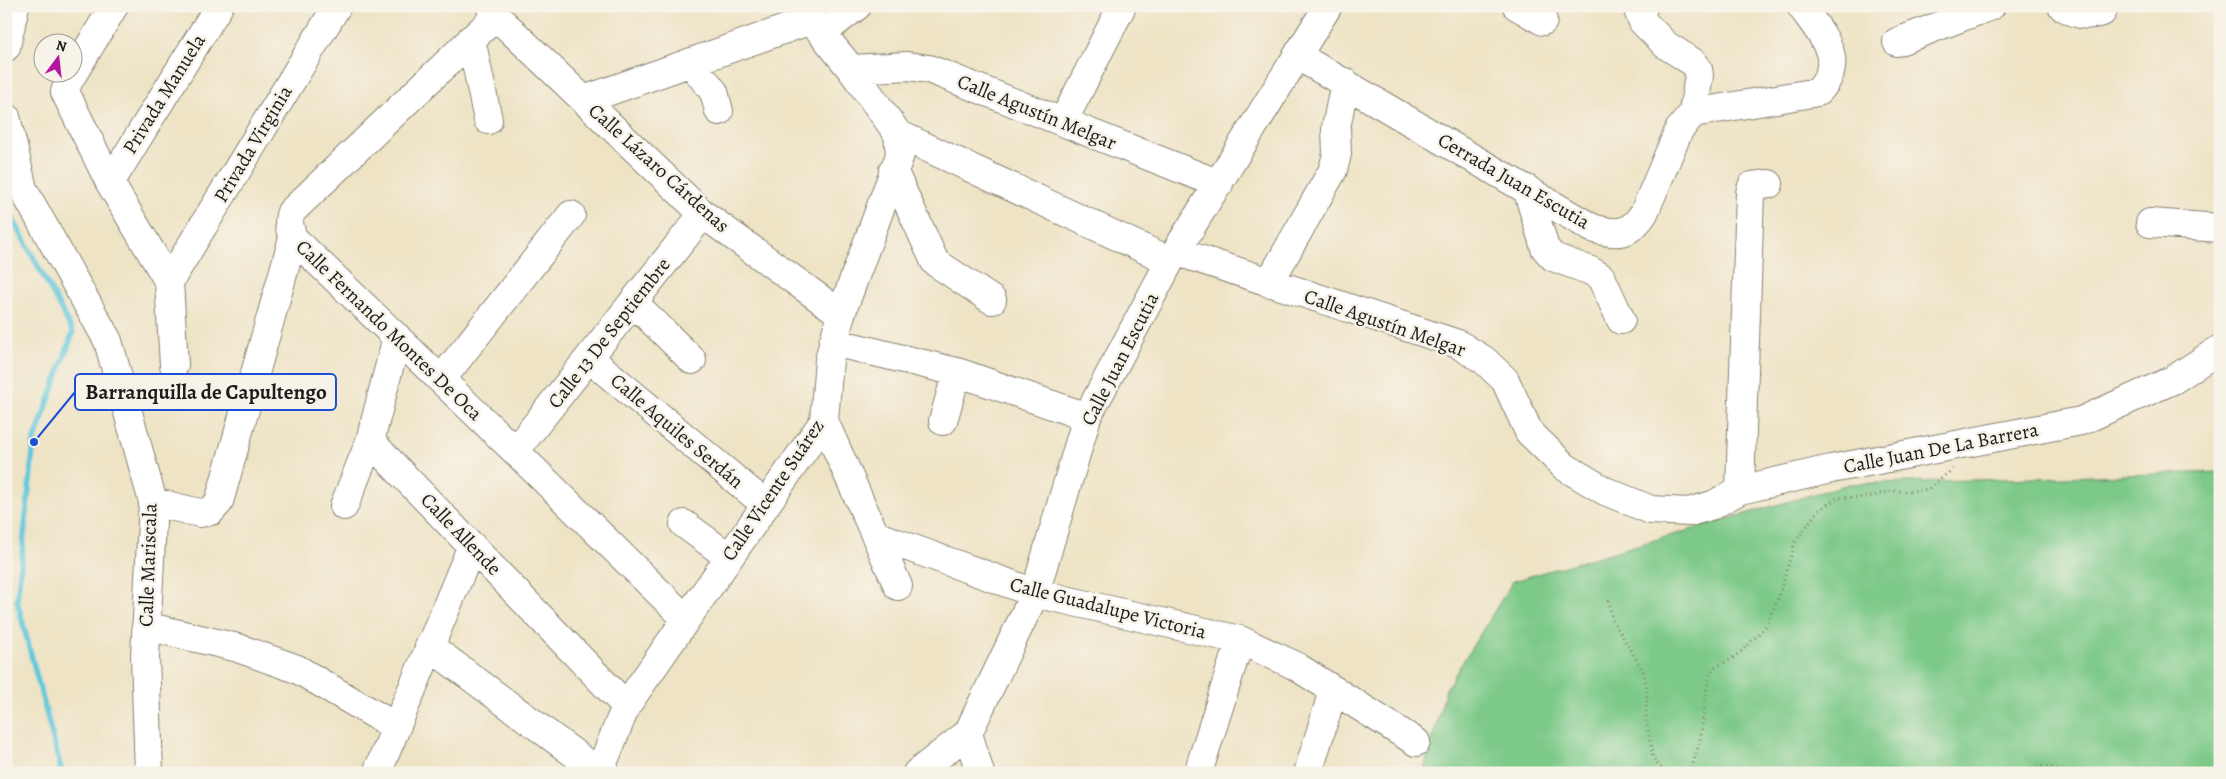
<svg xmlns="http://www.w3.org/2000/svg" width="2226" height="779" font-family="Alegreya,serif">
  <rect width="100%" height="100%" fill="#f7f3e8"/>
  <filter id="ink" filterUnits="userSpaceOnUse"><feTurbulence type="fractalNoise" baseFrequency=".02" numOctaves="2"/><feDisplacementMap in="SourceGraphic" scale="10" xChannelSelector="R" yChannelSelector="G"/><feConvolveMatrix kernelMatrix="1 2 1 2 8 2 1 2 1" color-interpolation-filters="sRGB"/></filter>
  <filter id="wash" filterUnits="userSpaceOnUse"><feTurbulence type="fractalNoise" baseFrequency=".0096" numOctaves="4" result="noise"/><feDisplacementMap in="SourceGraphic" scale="20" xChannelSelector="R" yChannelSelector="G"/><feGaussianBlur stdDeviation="1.12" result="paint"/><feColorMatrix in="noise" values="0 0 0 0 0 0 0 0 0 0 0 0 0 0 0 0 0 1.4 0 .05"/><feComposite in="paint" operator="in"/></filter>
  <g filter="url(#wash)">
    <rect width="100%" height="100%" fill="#eee3c5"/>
    <path fill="#7bc988" stroke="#4c7252" d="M2220,472V773H1423L1446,689L1513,581L1849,484Z"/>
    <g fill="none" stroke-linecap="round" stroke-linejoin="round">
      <path stroke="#60c8dc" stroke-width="5.5" d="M6,206L73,332L34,442L17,601L62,773"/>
    </g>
  </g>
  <g filter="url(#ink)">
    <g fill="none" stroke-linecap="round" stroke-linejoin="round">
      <defs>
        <path id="minor" d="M114,6L68,82L65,92L110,183L169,282
          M490,6L496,16L703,214L841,314
          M1517,6L1543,21
          M2062,6C2077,15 2086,17 2102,12L2104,6
          M496,16L291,212C287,221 290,229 293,238L515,451L686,619
          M822,33L857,6
          M471,39L488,120
          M1897,42L1991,6
          M6,47L15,6
          M1298,56L1592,228C1616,235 1629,236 1644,213L1679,130L1693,113L1699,75L1698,69L1694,63L1666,45L1643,22L1639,13L1644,6
          M691,63L714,92L719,111
          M851,69L908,66L929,69L1219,184
          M584,100L811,20
          M1693,113L1818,92C1848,60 1821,34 1801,6
          M6,117L23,189L108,341L153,502L145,656L149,773
          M1063,122L1122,6
          M898,134L1170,261
          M893,170L935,262L992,300
          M110,183L219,6
          M1527,189L1545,248L1553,257L1591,271L1601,277L1621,320
          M2150,223L2220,228
          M1178,252L1458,344L1484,360L1505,380L1529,432L1565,467L1605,491L1651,510L1689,512L1713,505L1740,490L1831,469L2081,421L2173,380L2220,349
          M1269,283L1333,170L1337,154L1336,128L1345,82
          M633,302L692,360
          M833,342L957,372L1087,417
          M589,358L766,505
          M174,365L169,282L337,6
          M441,380L571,215
          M824,421L898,586
          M943,421L957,372
          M370,441L626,706
          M515,451L703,214
          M1740,490L1750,193L1752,186L1769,184
          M153,502L200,513L211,511L219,502L293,238
          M344,506L370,441L397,337
          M684,524L729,557
          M875,535L1035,593L1240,640L1294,665L1416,742
          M146,626L238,648L297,669L396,727
          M429,646L599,772
          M968,733L980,773
          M377,773L472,546
          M599,773L626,706L824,421L829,360L841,314L900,155L898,134L851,69L800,6
          M917,773L968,733L1035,593L1087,417L1170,261L1328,6
          M1198,773L1240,640
          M1308,773L1333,691"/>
      </defs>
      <use href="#minor" stroke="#858070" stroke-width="30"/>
      <path stroke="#858070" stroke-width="3" stroke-dasharray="1 4" stroke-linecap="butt" d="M1609,600L1612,619L1644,673L1647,688L1646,719L1653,758L1665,773
        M1690,773L1700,741L1707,688L1711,672L1716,666L1730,660L1743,650L1766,626L1779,596L1795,542L1818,511L1837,498L1869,497L1891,491H1913L1928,489L1953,469
        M2018,773C2036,763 2052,766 2071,773"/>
      <use href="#minor" stroke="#fff" stroke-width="28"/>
    </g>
  </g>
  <g text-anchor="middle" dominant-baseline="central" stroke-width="5" stroke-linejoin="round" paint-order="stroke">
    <g font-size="20" fill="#1c1c1c" stroke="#f7f3e8">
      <text transform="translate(164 94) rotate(-58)">Privada Manuela</text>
      <text transform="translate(1037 112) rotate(22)">Calle Agustín Melgar</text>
      <text transform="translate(253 144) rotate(-59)">Privada Virginia</text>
      <text transform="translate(659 168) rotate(42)">Calle Lázaro Cárdenas</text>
      <text transform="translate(1514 181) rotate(30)">Cerrada Juan Escutia</text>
      <text transform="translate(1385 323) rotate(19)">Calle Agustín Melgar</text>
      <text transform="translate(389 330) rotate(44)">Calle Fernando Montes De Oca</text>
      <text transform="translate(609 333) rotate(-52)">Calle 13 De Septiembre</text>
      <text transform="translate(1120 359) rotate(-63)">Calle Juan Escutia</text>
      <text transform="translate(677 431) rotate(40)">Calle Aquiles Serdán</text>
      <text transform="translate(1941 448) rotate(-11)">Calle Juan De La Barrera</text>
      <text transform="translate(773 490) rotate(-56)">Calle Vicente Suárez</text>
      <text transform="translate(461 534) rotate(46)">Calle Allende</text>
      <text transform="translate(148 565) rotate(-88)">Calle Mariscala</text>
      <text transform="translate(1108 608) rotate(14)">Calle Guadalupe Victoria</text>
    </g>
  </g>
  <path fill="none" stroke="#1d4ed8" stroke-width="2" d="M34 442L75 392"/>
  <circle fill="#1d4ed8" stroke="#f7f3e8" stroke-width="2" cx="34" cy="442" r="5"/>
  <rect fill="#f7f3e8" stroke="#1d4ed8" stroke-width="2" x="75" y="374" width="261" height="36" rx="5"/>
  <g font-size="21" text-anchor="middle" font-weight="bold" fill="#1c1c1c">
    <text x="206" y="399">Barranquilla de Capultengo</text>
  </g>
  <rect width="2226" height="779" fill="none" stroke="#f7f3e8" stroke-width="25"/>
  <g transform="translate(58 58) rotate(15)"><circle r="24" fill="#f7f3e8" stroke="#9f9d96"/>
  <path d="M0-4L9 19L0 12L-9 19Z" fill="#b5179e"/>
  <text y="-8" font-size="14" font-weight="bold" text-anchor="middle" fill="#1c1c1c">N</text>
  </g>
</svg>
